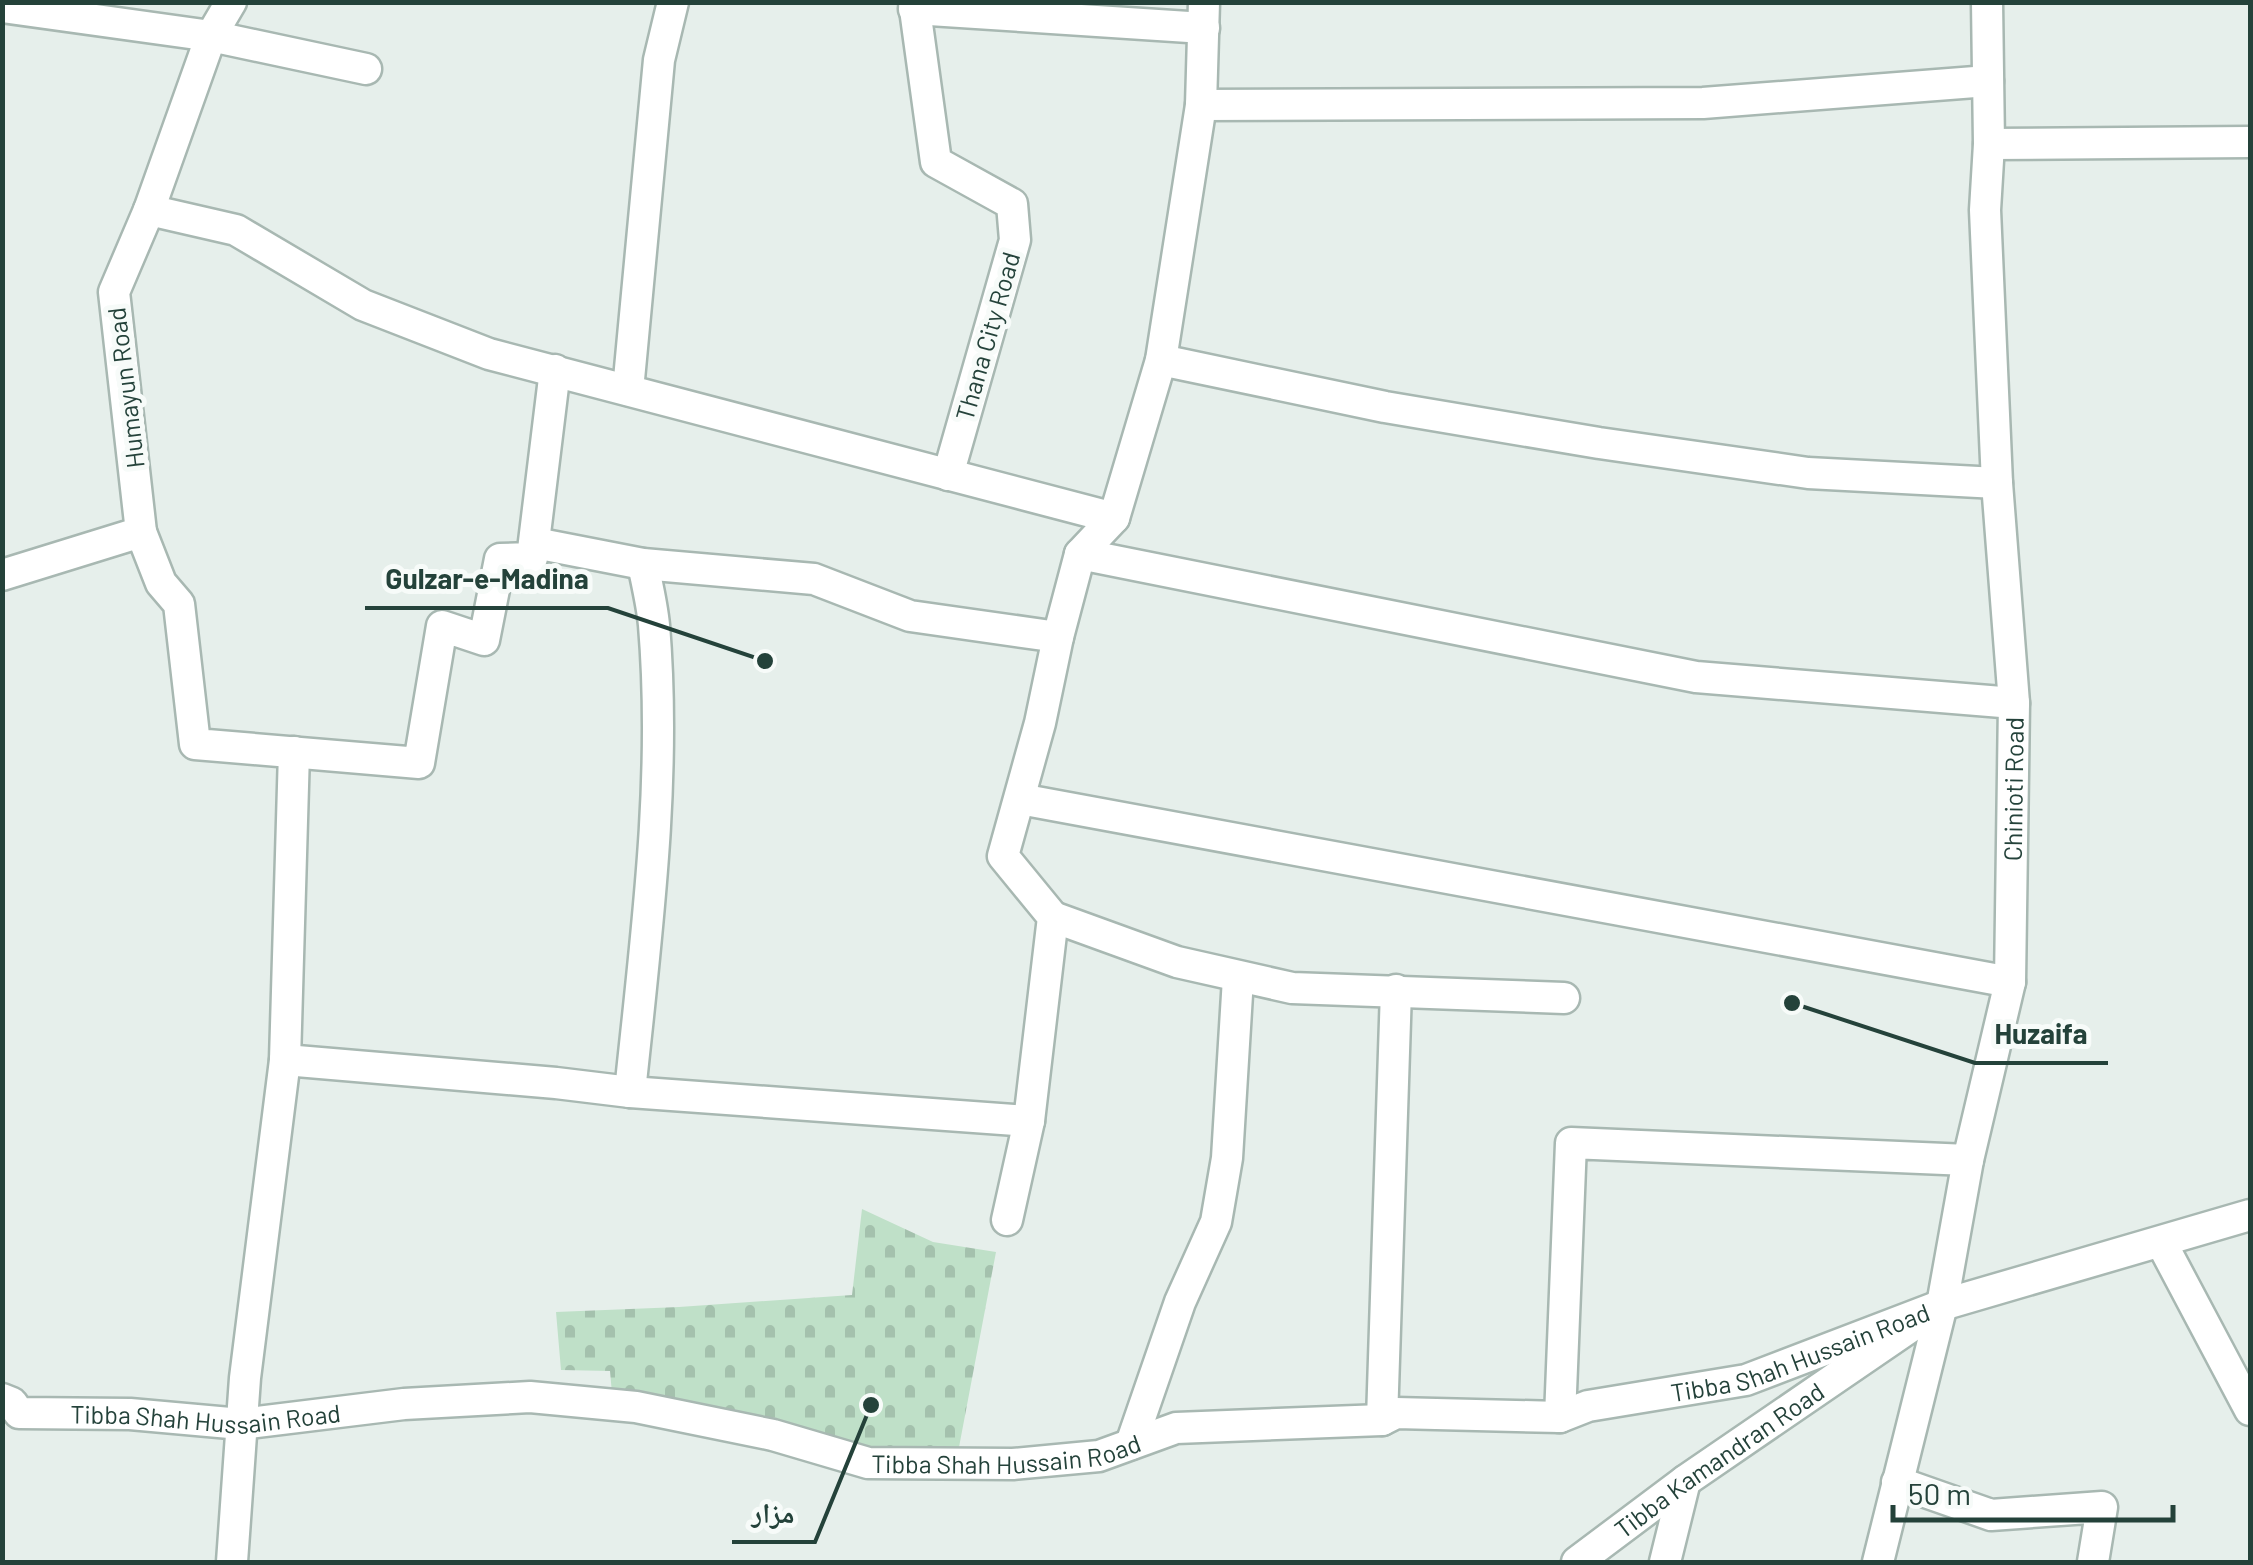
<svg xmlns="http://www.w3.org/2000/svg" width="2253" height="1565" font-family="Barlow,'Noto Naskh Arabic',sans-serif">
  <defs>
    <pattern id="cemetery-stones" width="16" height="16" patternUnits="userSpaceOnUse" patternTransform="scale(2.5)"><rect width="16" height="16" fill="#bfe0c8"/><path d="M2 7V4a2 2 0 0 1 4 0v3zM10 15v-3a2 2 0 0 1 4 0v3z" fill="#a4c1ad"/></pattern>
  </defs>
  <rect width="100%" height="100%" fill="#e6efeb"/>
  <path fill="url(#cemetery-stones)" d="M862,1209L933,1242L996,1252L956,1463L613,1405L610,1371L561,1370L556,1312L679,1307L852,1295Z"/>
  <g fill="none" stroke-linecap="round" stroke-linejoin="round">
    <defs>
      <g id="minor">
        <path d="M914,2L936,162L1012,204L1015,240L948,475"/>
        <path d="M2,7L211,36L366,69"/>
        <path d="M914,9L1204,28"/>
        <path d="M1201,105L1703,103L1988,81"/>
        <path d="M1989,144L2250,142"/>
        <path d="M149,210L236,230L363,305L489,354L1114,518"/>
        <path d="M1161,360L1385,407L1599,443L1808,473L1997,483"/>
        <path d="M628,390L659,60L673,2"/>
        <path d="M141,532L161,583L179,604L195,744L419,763L442,626L484,640L500,559L532,558L555,370"/>
        <path d="M535,543L643,564L814,579L910,616L1058,637"/>
        <path d="M1080,554L1696,677L2014,703"/>
        <path d="M2,575L141,532L114,292L149,210L211,36L231,2"/>
        <path d="M1020,799L2010,982"/>
        <path d="M1053,917L1177,962L1292,988L1564,998"/>
        <path d="M285,1060L556,1083L630,1092L1029,1121"/>
        <path d="M630,1092C646,937 667,781 654,625C652,604 647,584 643,564"/>
        <path d="M1007,1220L1029,1121L1053,917L1003,856L1040,723L1058,637L1080,554L1114,518L1161,360L1201,105L1204,2"/>
        <path d="M2161,1242L2250,1410"/>
        <path id="s1" d="M2,1399L12,1403L19,1413L130,1414L241,1424L404,1404L530,1397L636,1407L773,1435L868,1463L1013,1464L1099,1456L1176,1428L1382,1420L1396,1413L1560,1417L1588,1406L1746,1380L1942,1305"/>
        <path d="M1560,1417L1571,1143L1968,1160"/>
        <path d="M1382,1420L1396,990"/>
        <path d="M1131,1444L1180,1302L1216,1222L1227,1158L1238,978"/>
        <path d="M1897,1482L1991,1515L2102,1507L2093,1562"/>
        <path d="M232,1562L245,1378L285,1060L294,752"/>
        <path id="s2" d="M1577,1562L1685,1481L1942,1305L2250,1215"/>
        <path d="M1665,1562L1685,1481"/>
        <path id="s3" d="M1878,1562L1942,1305L1968,1160L2010,982L2014,703L1997,483L1985,210L1989,144L1987,2"/>
      </g>
    </defs>
    <use href="#minor" stroke="#a8b8b2" stroke-width="35"/>
    <use href="#minor" stroke="#fff" stroke-width="30"/>
  </g>
  <g text-anchor="middle" dominant-baseline="central" stroke-width="10" stroke-linejoin="round" paint-order="stroke">
    <g font-size="25" fill="#24423a" stroke="#f7fbf9">
      <text transform="translate(987 336) rotate(-74)">Thana City Road</text>
      <text transform="translate(125 388) rotate(-97)">Humayun Road</text>
      <text stroke="none"><textPath href="#s3" startOffset="788">Chinioti Road</textPath></text>
      <text stroke="none"><textPath href="#s1" startOffset="1830">Tibba Shah Hussain Road</textPath></text>
      <text stroke="none"><textPath href="#s1" startOffset="210">Tibba Shah Hussain Road</textPath></text>
      <text stroke="none"><textPath href="#s1" startOffset="1020">Tibba Shah Hussain Road</textPath></text>
      <text stroke="none"><textPath href="#s2" startOffset="175">Tibba Kamandran Road</textPath></text>
    </g>
  </g>
  <path fill="none" stroke="#24423a" stroke-width="4" d="M765 661L608 608H365M1792 1003L1975 1063H2108M871 1405L815 1542H732"/>
  <g fill="#24423a" stroke="#f7fbf9" stroke-width="4">
    <circle cx="765" cy="661" r="10"/>
    <circle cx="1792" cy="1003" r="10"/>
    <circle cx="871" cy="1405" r="10"/>
  </g>
  <g font-size="28" text-anchor="middle" font-weight="bold" fill="#24423a" stroke="#f7fbf9" stroke-width="10" stroke-linejoin="round" paint-order="stroke">
    <text x="487" y="589">Gulzar-e-Madina</text>
    <text x="2041" y="1044">Huzaifa</text>
    <text x="773" y="1523">مزار</text>
  </g>
  <rect width="2253" height="1565" fill="none" stroke="#24423a" stroke-width="10"/>
  <path d="M1893 1505v15h280v-15" fill="none" stroke="#24423a" stroke-width="5"/>
  <text x="1908" y="1505" font-size="30" fill="#24423a" stroke="#f7fbf9" stroke-width="8" paint-order="stroke">50 m</text>
</svg>
